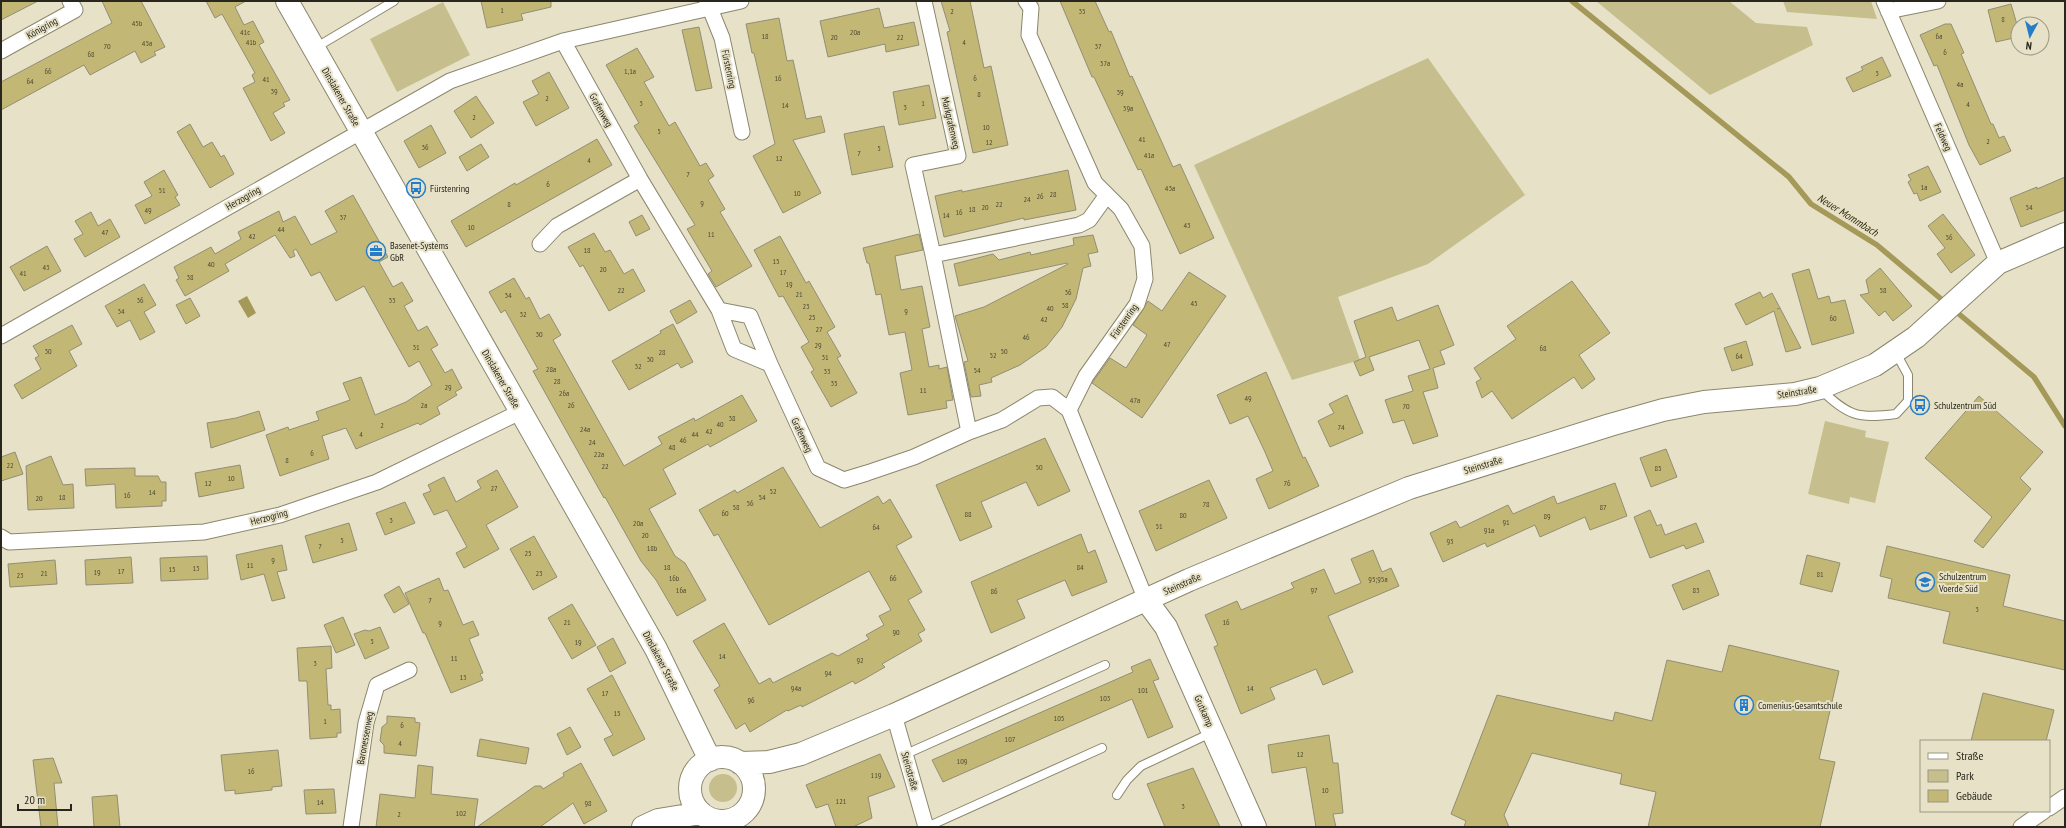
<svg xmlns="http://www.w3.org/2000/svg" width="2066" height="828" font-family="'PT Sans Narrow',sans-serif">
  <rect width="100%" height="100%" fill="#e7e2c7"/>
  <path fill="#c6be8c" d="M1596,1H1729L1756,23L1807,27L1813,45L1710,95Z
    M1783,1H1871L1877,19L1787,12Z
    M443,2L470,55L397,92L370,39Z
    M1428,58L1525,195L1428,264L1338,297L1360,360L1292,380L1194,165Z
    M1825,421L1866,431L1865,437L1889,442L1875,503L1850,497L1849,504L1808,494Z
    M709 788a14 14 0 1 1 28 0a14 14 0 1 1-28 0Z"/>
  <path fill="#a49958" d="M247,296L256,313L248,318L238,301Z"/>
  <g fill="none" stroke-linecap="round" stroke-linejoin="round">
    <path stroke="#a49958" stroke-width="5.5" d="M1572,1L1789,177L1811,204L1877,245L1947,304
      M1953,309L2034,377L2065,426"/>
  </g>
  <path fill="#c2b775" stroke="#928e74" d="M1,1H38L1,20Z
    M102,1H141L165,47L154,52L156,55L141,63L135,51L90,75L84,65L1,110V82L112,23Z
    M206,1H246L235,7L244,25L253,21L264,42L259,45L290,100L283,103L285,106L273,113L285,133L271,141L243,88L255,82L252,75L255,73L222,14L215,18Z
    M481,1H551V7L521,14L523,20L487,28Z
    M941,1H970L984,68L991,66L1008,145L973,153L947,32L950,31Z
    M1060,1H1095L1109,32L1111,31L1130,77L1132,76L1173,167L1180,164L1214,238L1180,254L1141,169L1138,170L1094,77H1092Z
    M2011,4L2018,28V37L1996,42L1988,10Z
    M879,8L884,28L914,22L919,45L886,52L885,44L828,57L820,21Z
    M779,18L787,61L793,60L806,119L821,116L825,132L793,140L821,193L783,213L753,156L775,144L754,53H752L746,24Z
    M1945,24H1951L1964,53L1961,54L1991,124H1993L1999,138L2004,136L2011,151L1980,165L1969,145L1937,65L1934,66L1920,35Z
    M699,27L712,88L696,91L682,30Z
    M637,48L654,77L644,82L669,126L675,122L700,166L706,163L714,176L708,180L725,209L720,212L752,266L716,287L708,274L712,271L687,229L695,225L634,126L639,123L606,65Z
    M1882,57L1891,76L1853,92L1846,78L1863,70L1861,67Z
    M549,72L569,108L536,126L523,102L539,94L532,81Z
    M929,85L936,118L899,125L893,92Z
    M476,96L494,123L471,138L454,111Z
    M190,124L203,147L212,142L221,157L224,155L234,174L210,188L177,132Z
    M431,125L446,153L419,168L404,141Z
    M884,126L893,167L852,175L844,134Z
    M597,139L612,165L466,247L451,221L515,183L516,185Z
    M481,144L489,157L467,171L459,157Z
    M1928,166L1941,192L1920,201L1917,193L1914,194L1908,182L1911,180L1908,175Z
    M164,170L178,195L175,197L180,205L145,224L135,205L152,196L144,182Z
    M1068,170L1076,210L1024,220V218L944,237L935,196L962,190V192Z
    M2065,177V210L2021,227L2010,198L2037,187V189Z
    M353,195L388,257L379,262L393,287L402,282L413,301L404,306L418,331L427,326L438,345L431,349L445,373L452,369L462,388L455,392L457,395L437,407L440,414L420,425L418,423L356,449L346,428L322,436L329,459L280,476L266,435L288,427L289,430L319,420L316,412L350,400L343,383L361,377L375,415L406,402L432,385L419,361L409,367L364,286L336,301L320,272L311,276L296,249L293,251L295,256L290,258L275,235L225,264L229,271L185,296L176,280L179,278L174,267L211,247L215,254L241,239L238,232L279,211L283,222L295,216L311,245L337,232L325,211Z
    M91,212L98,226L110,219L120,237L85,257L74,239L83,234L75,221Z
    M1943,214L1975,255L1951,273L1937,254L1945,248L1928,226Z
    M642,215L650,229L636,236L629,222Z
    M594,233L605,252L610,250L624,274L633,269L645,291L609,311L583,265L580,267L568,247Z
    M919,234L923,250L895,256L901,290L922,286L930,327L922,329L929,367L939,365V369L947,367L953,400L946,401L947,408L908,415L900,373L912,370L905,332L889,335L881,294L876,295L869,263H867L863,248Z
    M1093,235L1098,252L1088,254L1091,266L1083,268L1076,299L1062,327L1046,347L1020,365L991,378L992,382L979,385L981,396L971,397L964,362L968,361L955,316L984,307L1068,264L1067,263L959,286L954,264L993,254L999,260L1030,252L1031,255L1074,245L1073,238Z
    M780,236L806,283L809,281L835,327L827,332L841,356L837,358L857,393L831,407L811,372L814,370L801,347L809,342L783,296L779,297L754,250Z
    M47,246L61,271L24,291L10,267Z
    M1880,268L1912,306L1893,321L1885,311L1879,316L1860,295L1869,293L1866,280Z
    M1809,269L1818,299L1829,296L1831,303L1845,300L1854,333L1812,345L1792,274Z
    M1189,272L1226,296L1142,418L1092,383L1110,358L1126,368L1147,335L1133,325L1148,301L1162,311Z
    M514,278L526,299L529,297L540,319L549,314L561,335L553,340L624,466L662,444L658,437L694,418L695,421L742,395L757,421L710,447L708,444L663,469L676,494L649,509L675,556L685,563L706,600L677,616L656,580L641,561L605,497L604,498L595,482L533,371L538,369L505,310L501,313L489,292Z
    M1572,281L1610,333L1579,355L1595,379L1582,389L1574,377L1512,419L1492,391L1482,398L1476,382L1481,379L1474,368L1516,339L1507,326Z
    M144,284L156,305L144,312L155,332L140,340L130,320L117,327L105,306Z
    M1760,292L1763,298L1772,293L1780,308L1777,309L1780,308L1801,348L1786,352L1774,311L1746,325L1735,304Z
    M190,298L200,316L186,324L176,305Z
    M690,300L697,312L677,324L670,311Z
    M1438,305L1454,345L1440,351L1445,364L1433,368L1438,388L1423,392L1438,436L1413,444L1404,420L1393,423L1385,400L1413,391L1408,376L1430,369L1419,340L1369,357L1374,370L1360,376L1354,362L1366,357L1354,321L1392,307L1397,321Z
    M673,324L693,362L681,368L678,363L629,390L612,361L661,333L660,331Z
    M72,325L82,344L69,351L77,366L22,399L14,385L41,369L35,358L39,356L33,346Z
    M1746,341L1753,365L1732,371L1724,348Z
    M1266,372L1303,458L1305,457L1319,486L1269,509L1256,479L1273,471L1265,452L1248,416L1230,424L1217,395Z
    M1347,395L1363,433L1330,447L1318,421L1334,413L1329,404Z
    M1979,396L2043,452L2020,478L2031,489L1983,548L1974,541L1992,517L1925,458Z
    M259,411L265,430L211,448L207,423L236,418Z
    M1045,438L1070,491L1038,506L1026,482L981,502L992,527L960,541L936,485Z
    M1666,449L1677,477L1651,487L1640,458Z
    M15,452L23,474L1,481V457Z
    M51,456L63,485L73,484L74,508L28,510L26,466Z
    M240,465L244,488L199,497L195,473Z
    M783,467L820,528L878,496L883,504L890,499L912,537L896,546L922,592L908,600L925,630L918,634L922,641L882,664L885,667L866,678L855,684L853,681L802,707L801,705L788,711L787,710L750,732L745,723L736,729L714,690L720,686L693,641L724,623L759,684L770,678L773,683L832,653L838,656L869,639L866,635L884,625L879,616L891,610L869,571L769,625L718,534L714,536L699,510L735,490L737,493Z
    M135,468V476H158L161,482H166V501H162V506L116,508L115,484L86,486L85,469Z
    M497,470L518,507L486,525L499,549L464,568L456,553L467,547L447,510L434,515L423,494L431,491L428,485L444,477L456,502L481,488L477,481Z
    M1209,480L1227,518L1156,551L1139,511Z
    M1615,483L1627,516L1590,530L1585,517L1540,537L1535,525L1487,547L1485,543L1443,562L1430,533L1456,521L1460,528L1508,505L1513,514L1554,496L1557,504Z
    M405,502L415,523L385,535L376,513Z
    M1650,510L1657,526L1661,524L1665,535L1696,523L1704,542L1686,549L1684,545L1650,558L1634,517Z
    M349,523L357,550L313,563L305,536Z
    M1081,534L1088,553L1095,550L1107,582L1072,596L1065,580L1017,600L1025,618L991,633L971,582Z
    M534,536L557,577L533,590L510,549Z
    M282,545L287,570L277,572L285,598L272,601L264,574L241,580L236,555Z
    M1887,546L2010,575L2003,606L2065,621V670L1943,643L1950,612L1888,598L1892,579L1880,576Z
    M1373,550L1382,572L1391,568L1399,586L1328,616L1353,672L1323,685L1316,669L1270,688L1275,699L1241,714L1214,647L1218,645L1205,615L1237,601L1241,610L1294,588L1291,583L1324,569L1335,594L1361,583L1351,559Z
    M1807,555L1840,563L1832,592L1800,584Z
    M207,556L208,579L161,581L160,558Z
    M131,557L133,583L86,585L85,560Z
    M55,560L57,584L10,587L8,564Z
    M1709,570L1719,595L1683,610L1672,585Z
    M439,578L444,591L448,590L463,625L473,621L479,635L469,639L483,673L480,674L483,680L451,693L425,633H423L405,593Z
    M399,586L409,604L394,613L384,595Z
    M572,604L596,645L572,659L548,618Z
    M343,617L355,645L336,653L324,625Z
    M380,627L389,648L365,659L354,634L365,630L369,631Z
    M613,638L626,663L610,672L597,647Z
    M1729,645L1839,671L1819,759L1835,762L1820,827H1648L1656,792L1620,784L1622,774L1532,753L1504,815L1509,827H1464L1466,821L1451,814L1497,695L1613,721L1615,712L1652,721L1667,660L1722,672Z
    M331,646L332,668L326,669L328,705H331V710L340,709L341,733H337V737L310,739L307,681H299L297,648Z
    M1150,659L1159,679L1153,681L1173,727L1148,738L1132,699L943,782L932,760L1133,672L1131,667Z
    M612,675L645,739L613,756L604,739L613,735L587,689Z
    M1983,693L2054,710L2046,741H1971Z
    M387,716L415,718V722L420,723L416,756L384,753V745L380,741L382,727L387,723Z
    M570,727L581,747L567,755L557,734Z
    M1329,735L1333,763H1338L1343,813L1333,814L1336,827H1316L1306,767L1272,773L1268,745Z
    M480,739L529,748L526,764L477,756Z
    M278,750L282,786L272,787V790L235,794V790L225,791L221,755Z
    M880,754L895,787L868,797L872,818L853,827H836L828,804L816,808L806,785Z
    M53,758L62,783H54L58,827H41L33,760Z
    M581,763L607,811L584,824L573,803L540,827H477L535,786H541L543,789L564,776L563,773Z
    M418,765L433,767L431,794L478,799L474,827H376L380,794L415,798Z
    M1193,768L1220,827H1165L1147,784Z
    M334,789L336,813L306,814L304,790Z
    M117,795L120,827H94L92,797Z"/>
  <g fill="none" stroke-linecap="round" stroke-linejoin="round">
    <defs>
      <path id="lane" d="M315,48L394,1
        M1820,389C1849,416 1857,419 1896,414L1908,401V375L1896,353
        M906,754L1105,665
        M1117,795L1127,780L1141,766L1213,732
        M927,827L1102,748"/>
      <path id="street" d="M707,1L722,38L742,132
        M924,1L958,156L913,165L933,255L969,432
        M1026,1L1031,8L1029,35L1095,183L1121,209L1142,246L1145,279L1137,304L1086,376L1069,410L1146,600
        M1884,1L1998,263
        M1888,11L1938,1
        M563,41L640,179L719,310L734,349L770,364L818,468L844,480L867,473L914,457L969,432L1002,420L1038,398L1052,397L1069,410
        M1,51L75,10L70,1
        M540,244L557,226L640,179
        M933,255L1079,225L1089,220L1107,195
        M719,310L750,316L770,364
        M1,336L450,81L563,41L741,1
        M1,537L9,542L204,532L280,515L377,482L520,412
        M894,715L926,827
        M2049,808L2065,797
        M351,827L366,723L377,685L409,670
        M2021,827L2044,811"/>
      <path id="secondary" d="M287,1L656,649L710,760
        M1146,600L1166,627L1255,827
        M690 789a32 32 0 1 1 64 0a32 32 0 1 1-64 0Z
        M740,763L769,762L801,754L894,715L1189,580L1409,488L1610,425L1663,410L1704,402L1795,394L1820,388L1875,365L1916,337L1998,263L2065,234
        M643,827L658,820L701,813"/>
    </defs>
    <use href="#lane" stroke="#8b876d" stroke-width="10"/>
    <use href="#street" stroke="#8b876d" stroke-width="17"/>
    <use href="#secondary" stroke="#8b876d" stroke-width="24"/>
    <use href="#lane" stroke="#fff" stroke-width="8"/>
    <use href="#street" stroke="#fff" stroke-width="15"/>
    <use href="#secondary" stroke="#fff" stroke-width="22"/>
  </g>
  <defs>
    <symbol id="bus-ring" viewBox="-11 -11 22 22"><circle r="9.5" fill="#e7e2c7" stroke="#257dca" stroke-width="1.5"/><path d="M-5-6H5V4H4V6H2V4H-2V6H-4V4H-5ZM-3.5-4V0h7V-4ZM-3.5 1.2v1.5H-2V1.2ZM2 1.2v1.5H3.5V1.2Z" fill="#257dca"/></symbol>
    <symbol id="office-ring" viewBox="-11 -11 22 22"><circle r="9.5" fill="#e7e2c7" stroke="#257dca" stroke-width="1.5"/><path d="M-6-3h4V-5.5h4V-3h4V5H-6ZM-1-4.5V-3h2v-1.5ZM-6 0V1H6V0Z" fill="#257dca"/></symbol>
    <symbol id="school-ring" viewBox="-11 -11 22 22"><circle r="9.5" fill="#e7e2c7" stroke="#257dca" stroke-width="1.5"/><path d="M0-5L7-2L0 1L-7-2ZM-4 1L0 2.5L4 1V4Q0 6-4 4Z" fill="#257dca"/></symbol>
    <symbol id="building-ring" viewBox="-11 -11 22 22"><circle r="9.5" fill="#e7e2c7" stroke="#257dca" stroke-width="1.5"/><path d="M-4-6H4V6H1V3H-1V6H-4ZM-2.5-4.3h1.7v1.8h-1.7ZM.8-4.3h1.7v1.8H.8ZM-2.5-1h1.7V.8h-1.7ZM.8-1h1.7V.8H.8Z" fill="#257dca"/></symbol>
  </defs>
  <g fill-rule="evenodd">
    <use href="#bus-ring" x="405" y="177" width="22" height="22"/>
    <use href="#office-ring" x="365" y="240" width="22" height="22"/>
    <use href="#bus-ring" x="1909" y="394" width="22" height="22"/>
    <use href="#school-ring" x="1914" y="571" width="22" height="22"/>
    <use href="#building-ring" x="1733" y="694" width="22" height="22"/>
  </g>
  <g text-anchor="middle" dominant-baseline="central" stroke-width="4" stroke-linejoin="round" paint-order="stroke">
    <g font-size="8" fill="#4f4b33">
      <text x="502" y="10">1</text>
      <text x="952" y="11">2</text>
      <text x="1082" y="11">35</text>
      <text x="2003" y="19">8</text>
      <text x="137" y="23">45b</text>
      <text x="245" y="32">41c</text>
      <text x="855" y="32">20a</text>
      <text x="765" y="36">18</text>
      <text x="1939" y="36">6a</text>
      <text x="834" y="37">20</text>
      <text x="900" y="37">22</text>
      <text x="251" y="42">41b</text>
      <text x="964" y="42">4</text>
      <text x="147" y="43">45a</text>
      <text x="107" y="46">70</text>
      <text x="1098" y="46">37</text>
      <text x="1945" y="52">6</text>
      <text x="91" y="54">68</text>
      <text x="1105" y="63">37a</text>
      <text x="48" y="71">66</text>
      <text x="630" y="71">1,1a</text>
      <text x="1877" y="73">3</text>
      <text x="778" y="78">16</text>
      <text x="975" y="78">6</text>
      <text x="266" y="79">41</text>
      <text x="30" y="81">64</text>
      <text x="1960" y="84">4a</text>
      <text x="274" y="91">39</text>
      <text x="1120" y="92">39</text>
      <text x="979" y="94">8</text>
      <text x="547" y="98">2</text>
      <text x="641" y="103">3</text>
      <text x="923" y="103">1</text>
      <text x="1968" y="104">4</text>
      <text x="785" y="105">14</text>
      <text x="905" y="107">3</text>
      <text x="1128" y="108">39a</text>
      <text x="474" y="117">2</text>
      <text x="986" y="127">10</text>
      <text x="659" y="131">5</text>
      <text x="1142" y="139">41</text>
      <text x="1988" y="141">2</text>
      <text x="989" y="142">12</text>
      <text x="425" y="147">36</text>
      <text x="879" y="148">5</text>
      <text x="859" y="153">7</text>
      <text x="1149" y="155">41a</text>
      <text x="779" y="158">12</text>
      <text x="589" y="160">4</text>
      <text x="688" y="174">7</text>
      <text x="548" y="184">6</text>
      <text x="1924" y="187">1a</text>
      <text x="1170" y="188">43a</text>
      <text x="162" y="190">51</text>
      <text x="797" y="193">10</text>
      <text x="1053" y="194">28</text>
      <text x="1040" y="196">26</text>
      <text x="1027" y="199">24</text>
      <text x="702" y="203">9</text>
      <text x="509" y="204">8</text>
      <text x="999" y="204">22</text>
      <text x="985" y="207">20</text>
      <text x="2029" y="207">54</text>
      <text x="972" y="209">18</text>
      <text x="148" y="210">49</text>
      <text x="959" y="212">16</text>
      <text x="946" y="215">14</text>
      <text x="343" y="217">37</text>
      <text x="1187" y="225">43</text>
      <text x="471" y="227">10</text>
      <text x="281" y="229">44</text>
      <text x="105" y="232">47</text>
      <text x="711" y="234">11</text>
      <text x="252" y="236">42</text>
      <text x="1949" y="237">56</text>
      <text x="587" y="250">18</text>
      <text x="776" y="261">15</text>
      <text x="211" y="264">40</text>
      <text x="46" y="267">43</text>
      <text x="603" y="269">20</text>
      <text x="783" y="272">17</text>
      <text x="23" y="273">41</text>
      <text x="190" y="277">38</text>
      <text x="789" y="284">19</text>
      <text x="621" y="290">22</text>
      <text x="1883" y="290">58</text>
      <text x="1068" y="292">36</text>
      <text x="799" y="294">21</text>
      <text x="508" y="295">34</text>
      <text x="140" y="300">36</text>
      <text x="392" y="300">33</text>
      <text x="1194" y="303">45</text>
      <text x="1065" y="305">38</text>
      <text x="806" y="306">23</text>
      <text x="1050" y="308">40</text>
      <text x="121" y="311">34</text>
      <text x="906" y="311">9</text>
      <text x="523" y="314">32</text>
      <text x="812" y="317">25</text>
      <text x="1833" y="318">60</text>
      <text x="1044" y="319">42</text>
      <text x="819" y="329">27</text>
      <text x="539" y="334">30</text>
      <text x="1026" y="337">46</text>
      <text x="1167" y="344">47</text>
      <text x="818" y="345">29</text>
      <text x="416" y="347">31</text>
      <text x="1543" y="348">68</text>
      <text x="48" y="351">30</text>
      <text x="1004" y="351">50</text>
      <text x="662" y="352">28</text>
      <text x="993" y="355">52</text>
      <text x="1739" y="356">64</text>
      <text x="825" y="357">31</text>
      <text x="650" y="359">30</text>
      <text x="638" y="366">32</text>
      <text x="551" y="369">28a</text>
      <text x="977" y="370">54</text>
      <text x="827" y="371">33</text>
      <text x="557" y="381">28</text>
      <text x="834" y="383">35</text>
      <text x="448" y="387">29</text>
      <text x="923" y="390">11</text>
      <text x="564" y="393">26a</text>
      <text x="1248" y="398">49</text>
      <text x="1135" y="400">47a</text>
      <text x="424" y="405">2a</text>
      <text x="571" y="405">26</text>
      <text x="1406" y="406">70</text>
      <text x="732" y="418">38</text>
      <text x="720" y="424">40</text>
      <text x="382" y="425">2</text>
      <text x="1341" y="427">74</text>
      <text x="585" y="429">24a</text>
      <text x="709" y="431">42</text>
      <text x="361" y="434">4</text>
      <text x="695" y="434">44</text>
      <text x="683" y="440">46</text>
      <text x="592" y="442">24</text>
      <text x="672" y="447">48</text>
      <text x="312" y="453">6</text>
      <text x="599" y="454">22a</text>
      <text x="287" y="460">8</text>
      <text x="10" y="465">22</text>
      <text x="605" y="466">22</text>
      <text x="1039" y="467">50</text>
      <text x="1658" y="468">85</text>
      <text x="231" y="478">10</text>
      <text x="208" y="483">12</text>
      <text x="1287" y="483">76</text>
      <text x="494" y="488">27</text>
      <text x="773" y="491">52</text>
      <text x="152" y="492">14</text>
      <text x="127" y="495">16</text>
      <text x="62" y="497">18</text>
      <text x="762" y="497">54</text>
      <text x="39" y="498">20</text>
      <text x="750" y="503">56</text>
      <text x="1206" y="504">78</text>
      <text x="736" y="507">58</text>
      <text x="1603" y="507">87</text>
      <text x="725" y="513">60</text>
      <text x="968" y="514">88</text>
      <text x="1183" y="515">80</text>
      <text x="1547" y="516">89</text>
      <text x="391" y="520">3</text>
      <text x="1506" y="522">91</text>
      <text x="638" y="523">20a</text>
      <text x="1159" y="526">51</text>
      <text x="876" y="527">64</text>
      <text x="1489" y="530">91a</text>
      <text x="645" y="535">20</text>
      <text x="342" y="540">5</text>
      <text x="1450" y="541">93</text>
      <text x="320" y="546">7</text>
      <text x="652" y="548">18b</text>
      <text x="528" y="553">25</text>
      <text x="273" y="560">9</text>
      <text x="250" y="565">11</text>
      <text x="667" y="567">18</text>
      <text x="1080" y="567">84</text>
      <text x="196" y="568">13</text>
      <text x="172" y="569">15</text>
      <text x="121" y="571">17</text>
      <text x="97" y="572">19</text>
      <text x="44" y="573">21</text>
      <text x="539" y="573">23</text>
      <text x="1820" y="574">81</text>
      <text x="20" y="575">23</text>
      <text x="674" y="578">16b</text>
      <text x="893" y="578">66</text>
      <text x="1378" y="579">95;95a</text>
      <text x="681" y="590">16a</text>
      <text x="1314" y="590">97</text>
      <text x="1696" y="590">83</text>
      <text x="994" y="591">86</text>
      <text x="430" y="600">7</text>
      <text x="1977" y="609">3</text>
      <text x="567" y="622">21</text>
      <text x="1226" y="622">16</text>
      <text x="440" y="623">9</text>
      <text x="896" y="632">90</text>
      <text x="372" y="641">5</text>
      <text x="578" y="642">19</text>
      <text x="722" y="656">14</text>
      <text x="454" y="658">11</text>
      <text x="860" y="660">92</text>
      <text x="315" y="663">3</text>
      <text x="828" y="673">94</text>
      <text x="463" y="677">13</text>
      <text x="796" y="688">94a</text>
      <text x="1250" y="688">14</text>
      <text x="1143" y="690">101</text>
      <text x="605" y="693">17</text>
      <text x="1105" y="698">103</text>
      <text x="751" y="700">96</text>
      <text x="617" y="713">15</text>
      <text x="1059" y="718">105</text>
      <text x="325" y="721">1</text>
      <text x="402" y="725">6</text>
      <text x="1010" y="739">107</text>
      <text x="400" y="743">4</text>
      <text x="1300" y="754">12</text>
      <text x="962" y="761">109</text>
      <text x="251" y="771">16</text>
      <text x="876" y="775">119</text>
      <text x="1325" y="790">10</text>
      <text x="841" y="801">121</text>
      <text x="320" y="802">14</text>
      <text x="588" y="803">98</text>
      <text x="1183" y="806">3</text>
      <text x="461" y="813">102</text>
      <text x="399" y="814">2</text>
    </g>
    <g font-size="10" fill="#29271d" stroke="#e7e2c7">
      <text transform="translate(42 28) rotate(-29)">Königring</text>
      <text transform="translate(729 69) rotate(78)">Fürstenring</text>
      <text transform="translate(341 97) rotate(60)">Dinslakener Straße</text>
      <text transform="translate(601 110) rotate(61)">Grafenweg</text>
      <text transform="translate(951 123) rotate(77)">Markgrafenweg</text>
      <text transform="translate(1943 137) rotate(66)">Feldweg</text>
      <text transform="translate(243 198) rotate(-30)">Herzogring</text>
      <text transform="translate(1124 321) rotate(-55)">Fürstenring</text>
      <text transform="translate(501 379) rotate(60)">Dinslakener Straße</text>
      <text transform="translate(1797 392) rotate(-9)">Steinstraße</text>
      <text transform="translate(802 435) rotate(65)">Grafenweg</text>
      <text transform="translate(1483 465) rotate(-17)">Steinstraße</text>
      <text transform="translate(269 517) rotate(-15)">Herzogring</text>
      <text transform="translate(1182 584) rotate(-24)">Steinstraße</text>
      <text transform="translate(661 661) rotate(62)">Dinslakener Straße</text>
      <text transform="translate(1204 711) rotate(66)">Grutkamp</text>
      <text transform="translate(365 738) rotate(-80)">Baronessenweg</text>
      <text transform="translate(910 771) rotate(74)">Steinstraße</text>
    </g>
    <g font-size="10" fill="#29271d" stroke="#e7e2c7" text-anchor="start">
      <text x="430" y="188">Fürstenring</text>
      <text x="390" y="245">Basenet-Systems<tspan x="390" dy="12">GbR</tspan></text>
      <text x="1934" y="405">Schulzentrum Süd</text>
      <text x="1939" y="576">Schulzentrum<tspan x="1939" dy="12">Voerde Süd</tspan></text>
      <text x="1758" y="705">Comenius-Gesamtschule</text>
    </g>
    <g font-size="11" font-style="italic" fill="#342f11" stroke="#e7e2c7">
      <text transform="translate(1848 215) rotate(32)">Neuer Mommbach</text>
    </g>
  </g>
  <rect width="2066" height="828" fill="none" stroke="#29271d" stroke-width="4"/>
  <rect x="1920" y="740" width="130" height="72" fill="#e7e2c7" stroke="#9b9783"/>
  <rect x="1928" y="753" width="20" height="6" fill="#ffffff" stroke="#9b9783"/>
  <text x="1956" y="760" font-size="12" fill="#29271d">Straße</text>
  <rect x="1928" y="770" width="20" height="12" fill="#c6be8c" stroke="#9b9783"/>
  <text x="1956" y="780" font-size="12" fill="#29271d">Park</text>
  <rect x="1928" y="790" width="20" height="12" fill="#c2b775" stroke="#9b9783"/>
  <text x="1956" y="800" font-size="12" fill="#29271d">Gebäude</text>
  <g transform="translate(2030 36) rotate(187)"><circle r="19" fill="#e7e2c7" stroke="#9b9783"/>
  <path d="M0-3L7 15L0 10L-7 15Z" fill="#257dca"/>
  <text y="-6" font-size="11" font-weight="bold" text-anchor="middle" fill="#29271d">N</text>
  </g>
  <path d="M18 804v6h53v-6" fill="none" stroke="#29271d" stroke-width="2"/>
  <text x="24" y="804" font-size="12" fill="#29271d" stroke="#e7e2c7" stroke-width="3" paint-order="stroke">20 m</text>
</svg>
